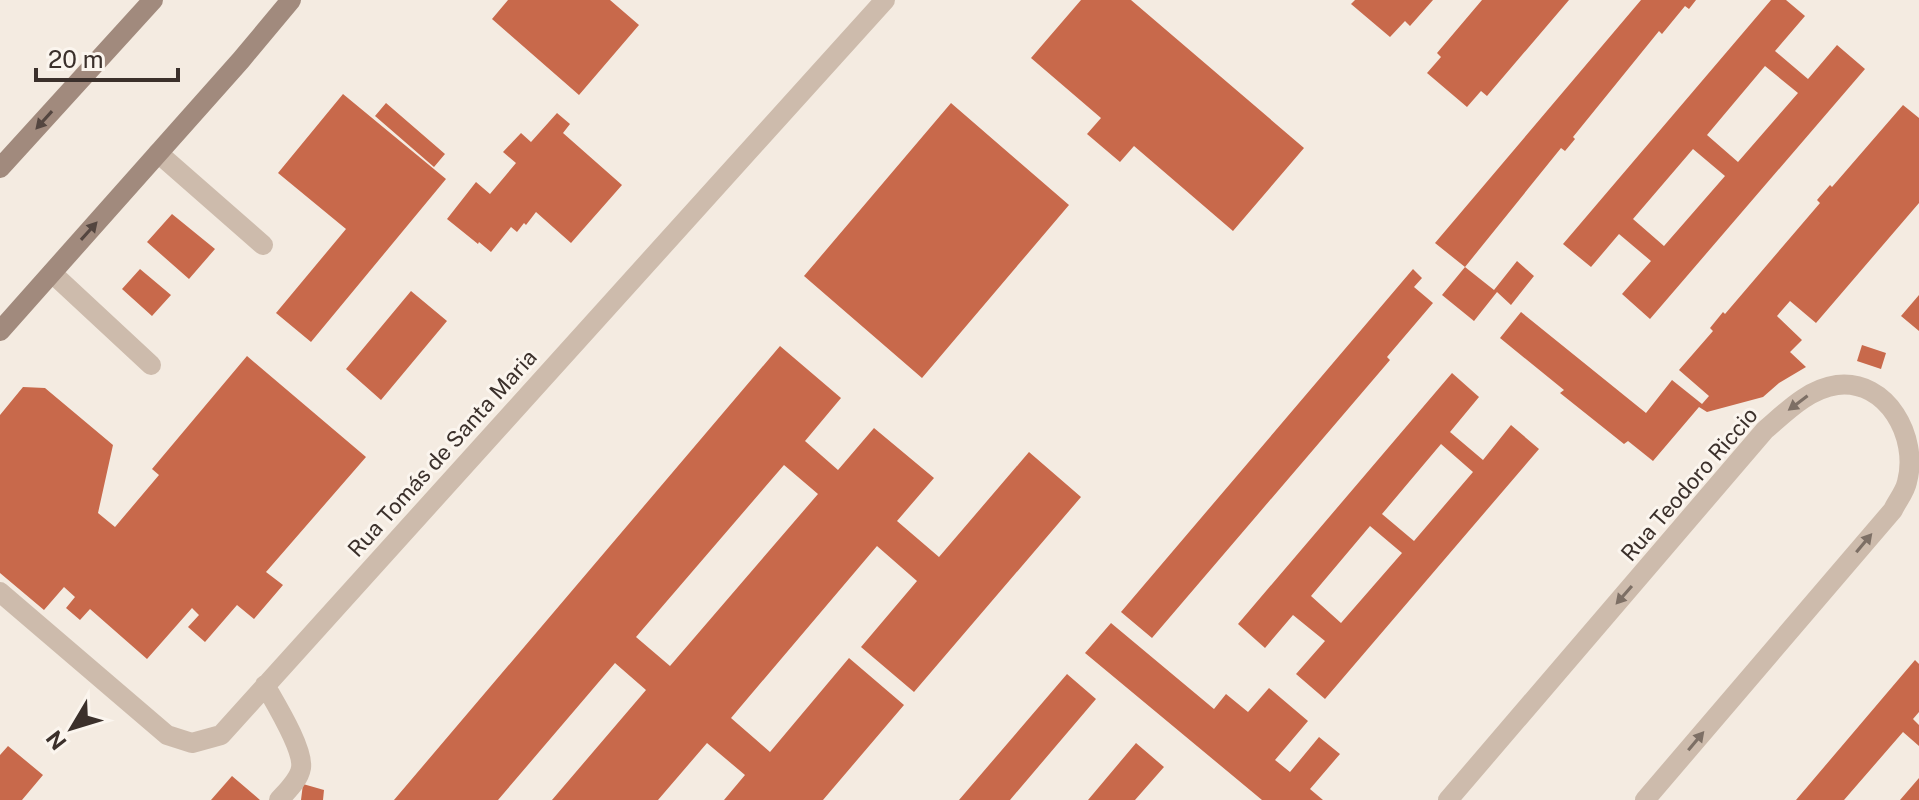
<svg xmlns="http://www.w3.org/2000/svg" width="1919" height="800" font-family="'Public Sans',sans-serif">
  <rect width="100%" height="100%" fill="#f4ebe1"/>
  <path fill="#c8694b" fill-rule="evenodd" d="M508,0H610L639,25L579,95L492,19Z
    M1081,0H1131L1304,148L1233,231L1134,146L1120,162L1087,134L1101,118L1031,58Z
    M1355,0H1433L1410,26L1405,21L1390,37L1351,4Z
    M1482,0H1569L1487,96L1481,91L1467,107L1427,73L1441,57L1437,53Z
    M1641,0H1696L1689,9L1685,6L1662,34L1659,31L1573,137L1575,139L1565,151L1561,148L1465,267L1435,243Z
    M1771,0H1786L1805,16L1775,51L1808,79L1837,45L1865,69L1650,319L1622,294L1651,261L1619,234L1591,267L1563,244ZM1765,66L1798,93L1738,162L1707,135ZM1693,149L1725,176L1664,246L1633,219Z
    M343,94L446,179L311,342L276,313L346,229L278,173Z
    M386,103L445,154L434,167L375,116Z
    M951,103L1069,205L922,378L804,276Z
    M1903,105L1919,118V203L1816,323L1790,301L1777,316L1802,340L1790,352L1806,367L1779,383L1763,397L1707,412L1699,407L1653,461L1628,441L1624,444L1560,393L1564,390L1500,338L1521,312L1646,413L1672,380L1702,404L1709,396L1679,370L1713,331L1710,328L1723,312L1725,314L1820,203L1817,200L1830,185L1832,187Z
    M557,113L570,124L563,133L622,185L571,243L536,212L526,225L524,223L517,232L511,227L491,252L479,242L478,244L447,219L476,182L490,194L516,163L503,152L521,133L531,142Z
    M172,214L215,249L189,279L147,242Z
    M1517,261L1534,276L1511,305L1497,292L1474,321L1442,295L1465,267L1494,290Z
    M140,269L171,295L152,316L122,289Z
    M1413,269L1422,278L1414,287L1433,303L1387,357L1390,360L1152,638L1121,612Z
    M411,291L447,321L381,400L346,369Z
    M1919,295V331L1901,316Z
    M1862,345L1886,353L1881,369L1857,361Z
    M780,346L841,398L805,441L838,470L874,428L934,478L897,521L939,557L1029,452L1081,497L914,692L861,647L917,581L877,546L731,718L770,752L849,658L904,705L823,800H724L745,775L707,743L658,800H552L646,690L615,663L498,800H394ZM784,465L818,494L670,666L636,637Z
    M247,356L366,457L266,572L283,585L254,619L237,605L205,642L188,627L199,615L192,608L147,659L90,609L80,620L66,608L75,597L64,587L44,610L0,573V415L23,387L45,388L113,445L98,513L115,527L159,475L152,469Z
    M1452,373L1479,397L1450,432L1483,460L1511,425L1539,449L1325,699L1296,674L1325,641L1293,615L1265,648L1238,624ZM1441,444L1473,472L1414,541L1382,514ZM1370,526L1402,553L1341,623L1311,596Z
    M1111,623L1214,709L1226,694L1248,712L1269,688L1308,721L1275,760L1290,772L1319,737L1340,754L1310,789L1323,800H1262L1085,653Z
    M1915,660L1919,664V712L1913,719L1919,725V746L1903,732L1844,800H1796Z
    M1067,674L1096,699L1010,800H959Z
    M1136,743L1164,767L1135,800H1088Z
    M8,746L43,775L22,800H0V755Z
    M232,776L260,800H211Z
    M1919,778V800H1900Z
    M303,784L324,790L323,800H301Z"/>
  <g fill="none" stroke-linecap="round" stroke-linejoin="round">
    <path stroke="#cdbbac" stroke-width="20" d="M158,153L263,245
      M52,273L151,365
      M0,592L167,735L192,743L221,735L885,0
      M265,685C275,703 304,749 301,768C299,780 287,791 279,800"/>
    <path stroke="#cdbbac" stroke-width="20" d="M1448,800L1765,430C1786,412 1808,389 1837,385C1887,379 1919,437 1907,482C1905,492 1897,501 1893,510L1645,800"/>
    <path stroke="#a18a7d" stroke-width="20" d="M0,168L153,0
      M0,331L241,60L291,0"/>
  </g>
  <defs><path id="oneway-solid" d="M-6-.8H1V-3.2L6.5 0L1 3.2V.8H-6Z" transform="scale(2)"/></defs>
  <g fill="#544640">
    <use href="#oneway-solid" transform="translate(44 120) rotate(132)"/>
    <use href="#oneway-solid" transform="translate(89 231) rotate(-48)"/>
  </g>
  <g fill="#7d6f65">
    <use href="#oneway-solid" transform="translate(1798 403) rotate(143)"/>
    <use href="#oneway-solid" transform="translate(1864 543) rotate(-50)"/>
    <use href="#oneway-solid" transform="translate(1624 595) rotate(131)"/>
    <use href="#oneway-solid" transform="translate(1696 741) rotate(-50)"/>
  </g>
  <g text-anchor="middle" dominant-baseline="central" stroke-width="6" stroke-linejoin="round" paint-order="stroke">
    <g font-size="22" fill="#3b302b" stroke="#fbf5ee">
      <text transform="translate(442 453) rotate(-48)">Rua Tomás de Santa Maria</text>
      <text transform="translate(1689 484) rotate(-49)">Rua Teodoro Riccio</text>
    </g>
  </g>
  <g transform="translate(72 728) rotate(232)" stroke="#fbf5ee" stroke-width="6" paint-order="stroke">
  <path d="M0-6L14 30L0 20L-14 30Z" fill="#3b302b"/>
  <text y="-12" font-size="22" font-weight="bold" text-anchor="middle" fill="#3b302b">N</text>
  </g>
  <path d="M36 68v12h142v-12" fill="none" stroke="#3b302b" stroke-width="4"/>
  <text x="48" y="68" font-size="24" fill="#3b302b" stroke="#fbf5ee" stroke-width="6" paint-order="stroke">20 m</text>
</svg>
